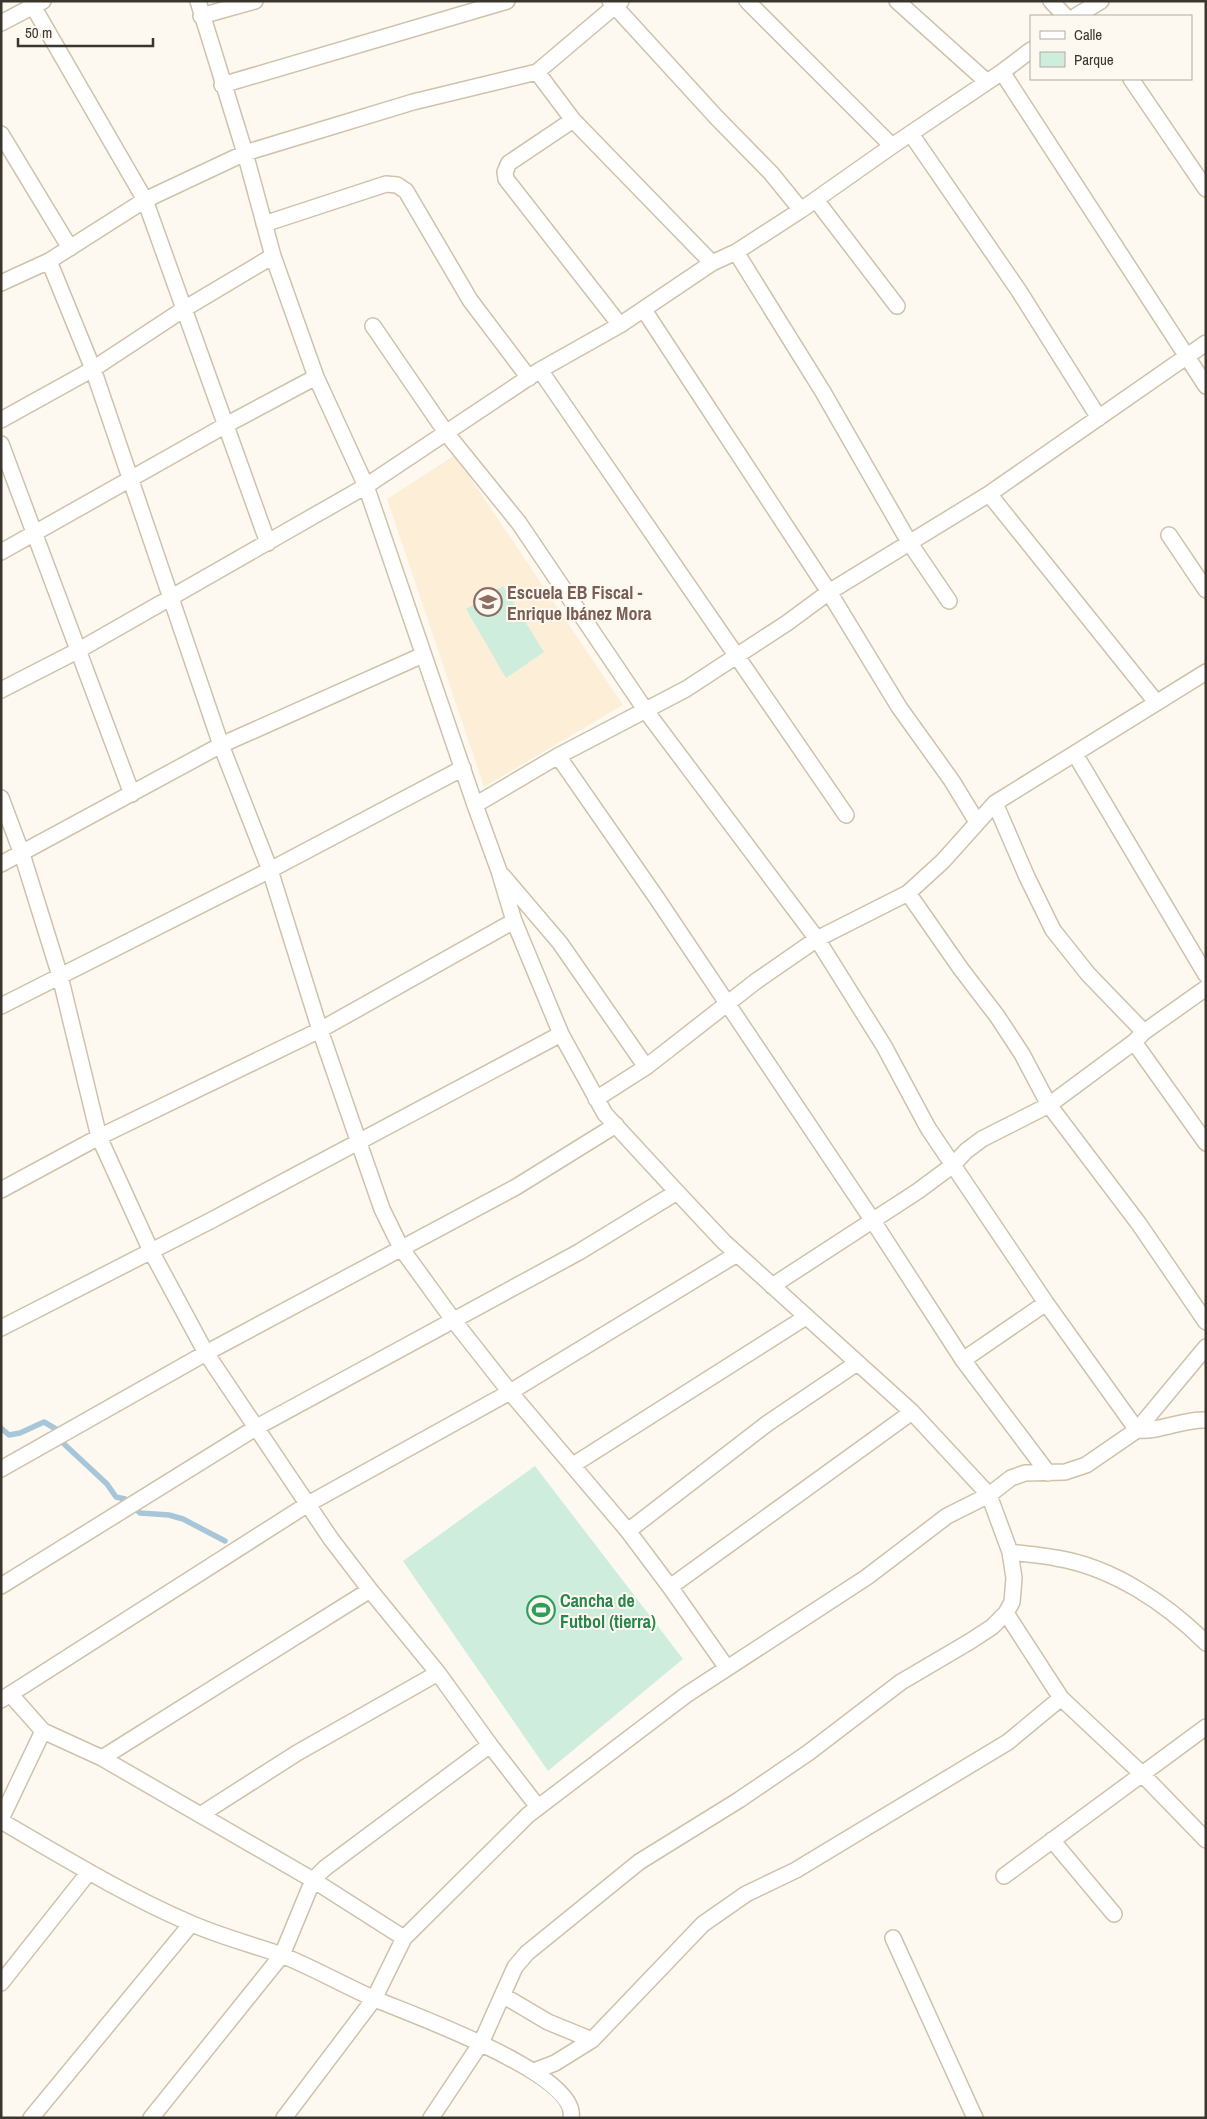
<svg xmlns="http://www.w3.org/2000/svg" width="1207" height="2119" font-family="'Archivo Narrow',sans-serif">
  <rect width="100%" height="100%" fill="#fef9f0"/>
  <path fill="#fdefd7" d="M455,455L623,705L484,787L387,499Z"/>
  <path fill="#cfeddd" d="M503,586L544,652L506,678L466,609Z
    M535,1466L683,1659L548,1771L403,1561Z"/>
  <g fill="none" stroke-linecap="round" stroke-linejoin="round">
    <path stroke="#a7c6d9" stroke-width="5.5" d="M1,1428L9,1435L20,1433L44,1422L56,1429L63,1443L107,1484L116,1497L125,1499L140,1513L169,1515L183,1519L225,1541"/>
    <defs>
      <path id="minor" d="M30,1L145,200L268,543
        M198,1L245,153L273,256L316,377L366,486L475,805L499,871L514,921L561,1034L605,1114L677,1192L724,1242L912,1412L989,1495L1010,1552L1014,1578L1012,1602L1006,1613L1061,1698L1142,1774L1206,1840
        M610,1L717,118L771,173L801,210
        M747,1L892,146
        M897,1L986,81
        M1051,1L1065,16
        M201,16L255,1
        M1076,16L1101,1
        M1,23L43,1
        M537,72L573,120L712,263
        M1002,72L1206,386
        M1131,79L1206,189
        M222,85L507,1
        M573,120L509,163L505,172L506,179L620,325
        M1,134L70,248
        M911,134L1019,291L1099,418
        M816,200L897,306
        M264,224L386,184L397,185L406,191L470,300L529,378
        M736,252L823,392L909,542L949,601
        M49,261L93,369L221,745L270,870L320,1030L359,1143L382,1209L401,1248L454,1321L510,1392L628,1531L670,1587L727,1668
        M1,283L49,261L145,200L245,153L413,102L537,72L621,1
        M644,310L829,592L899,707L952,781L977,822
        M373,326L447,434L519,523L646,711L817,939L884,1046L928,1128L1046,1303L1137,1430C1161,1432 1182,1419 1206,1420
        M540,370L846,815
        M1,420L93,369L184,309L273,256
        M1,444L132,794
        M989,494L1156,702
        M1169,535L1206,590
        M1,552L226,425L316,377
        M1,690L79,650L366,486L540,370L620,325L712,263L736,252L801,210L892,146L1002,72L1031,50
        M1075,754L1206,975
        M558,756L656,897L873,1221L963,1360L1048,1473
        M1,798L22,854L60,976L99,1137L151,1251L206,1353L331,1539L370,1590L438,1673L490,1745L538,1807
        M995,803L1027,877L1053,930L1088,974L1144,1032
        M475,805L558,756L686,689L787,623L829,592L989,494L1206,343
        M1,864L221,745L423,655
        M503,876L560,943L646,1067
        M908,893L961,969L997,1016L1022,1054L1049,1105L1139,1224L1206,1322
        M1,1006L270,870L463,768
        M1134,1042L1206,1143
        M596,1099L646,1067L755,982L817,939L908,893L943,861L995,803L1206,672
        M1,1190L99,1137L320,1030L514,921
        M772,1286L918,1191L953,1165L966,1151L982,1139L1049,1105L1134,1042L1144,1032L1206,988
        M1,1328L210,1221L561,1034
        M963,1360L1046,1303
        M573,1465L806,1317
        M1,1469L206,1353L516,1187L616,1125
        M628,1531L768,1423L857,1363
        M1010,1552C1025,1554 1041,1555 1056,1558C1112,1567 1166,1603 1206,1643
        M1,1586L257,1427L579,1252L677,1192
        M670,1587L912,1412
        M11,1695L43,1731L102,1758L313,1880L404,1938
        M1,1700L308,1504L510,1392L737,1254
        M102,1758L370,1590
        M200,1815L297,1753L438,1673
        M1,1819L43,1731
        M1,1821C63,1857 125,1895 190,1923C219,1936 250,1944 279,1954C312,1967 343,1985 375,1999C410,2014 580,2074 571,2118
        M1052,1840L1114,1914
        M1004,1876L1206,1727
        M893,1938L975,2118
        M1,1983L89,1872
        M504,1996L548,2022L592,2040
        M534,2071L555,2063L592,2040L703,1924L746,1894L796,1870L1008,1742L1061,1698
        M31,2118L191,1924
        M151,2118L282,1955L313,1880L325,1868L490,1745
        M284,2118L374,1999L404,1938L528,1815L686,1695L867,1577L947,1516L989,1495L1011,1478L1025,1473L1065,1472L1086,1465L1137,1430L1206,1347
        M431,2118L481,2043L515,1967L527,1953L639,1862L739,1800L808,1753L901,1682L969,1642L992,1627L1006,1613"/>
    </defs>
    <use href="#minor" stroke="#cec2ab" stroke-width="18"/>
    <use href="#minor" stroke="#fff" stroke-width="15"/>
  </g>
  <defs>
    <symbol id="school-ring" viewBox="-11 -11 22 22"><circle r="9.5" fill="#fef9f0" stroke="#8d6e63" stroke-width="1.5"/><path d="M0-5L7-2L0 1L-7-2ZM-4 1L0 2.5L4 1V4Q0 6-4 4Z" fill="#8d6e63"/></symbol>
    <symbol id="stadium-ring" viewBox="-11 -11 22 22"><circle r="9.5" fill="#fef9f0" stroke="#2e9e5b" stroke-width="1.5"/><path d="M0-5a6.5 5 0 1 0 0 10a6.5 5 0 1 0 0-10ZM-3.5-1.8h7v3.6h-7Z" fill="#2e9e5b"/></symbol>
  </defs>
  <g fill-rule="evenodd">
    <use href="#school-ring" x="472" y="586" width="32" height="32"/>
    <use href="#stadium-ring" x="525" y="1594" width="32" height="32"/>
  </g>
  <g text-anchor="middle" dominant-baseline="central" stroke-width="4" stroke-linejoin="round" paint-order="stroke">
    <g font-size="18" font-weight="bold" fill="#785e54" stroke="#fef9f0" text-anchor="start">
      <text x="507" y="592">Escuela EB Fiscal -<tspan x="507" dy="21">Enrique Ibánez Mora</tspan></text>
    </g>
    <g font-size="18" font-weight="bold" fill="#27864d" stroke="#fef9f0" text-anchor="start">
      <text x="560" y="1600">Cancha de<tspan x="560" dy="21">Futbol (tierra)</tspan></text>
    </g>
  </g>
  <rect width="1207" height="2119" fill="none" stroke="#3b362d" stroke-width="5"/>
  <rect x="1030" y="15" width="162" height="65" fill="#fef9f0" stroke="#b0aba2"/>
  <rect x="1040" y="31" width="25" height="8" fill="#ffffff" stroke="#b0aba2"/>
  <text x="1074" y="40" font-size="15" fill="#3b362d">Calle</text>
  <rect x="1040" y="52" width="25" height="15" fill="#cfeddd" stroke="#b0aba2"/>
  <text x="1074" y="65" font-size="15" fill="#3b362d">Parque</text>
  <path d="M18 38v8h135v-8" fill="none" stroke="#3b362d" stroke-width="2.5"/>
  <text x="25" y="38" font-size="15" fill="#3b362d" stroke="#fef9f0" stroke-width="4" paint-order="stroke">50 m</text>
</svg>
